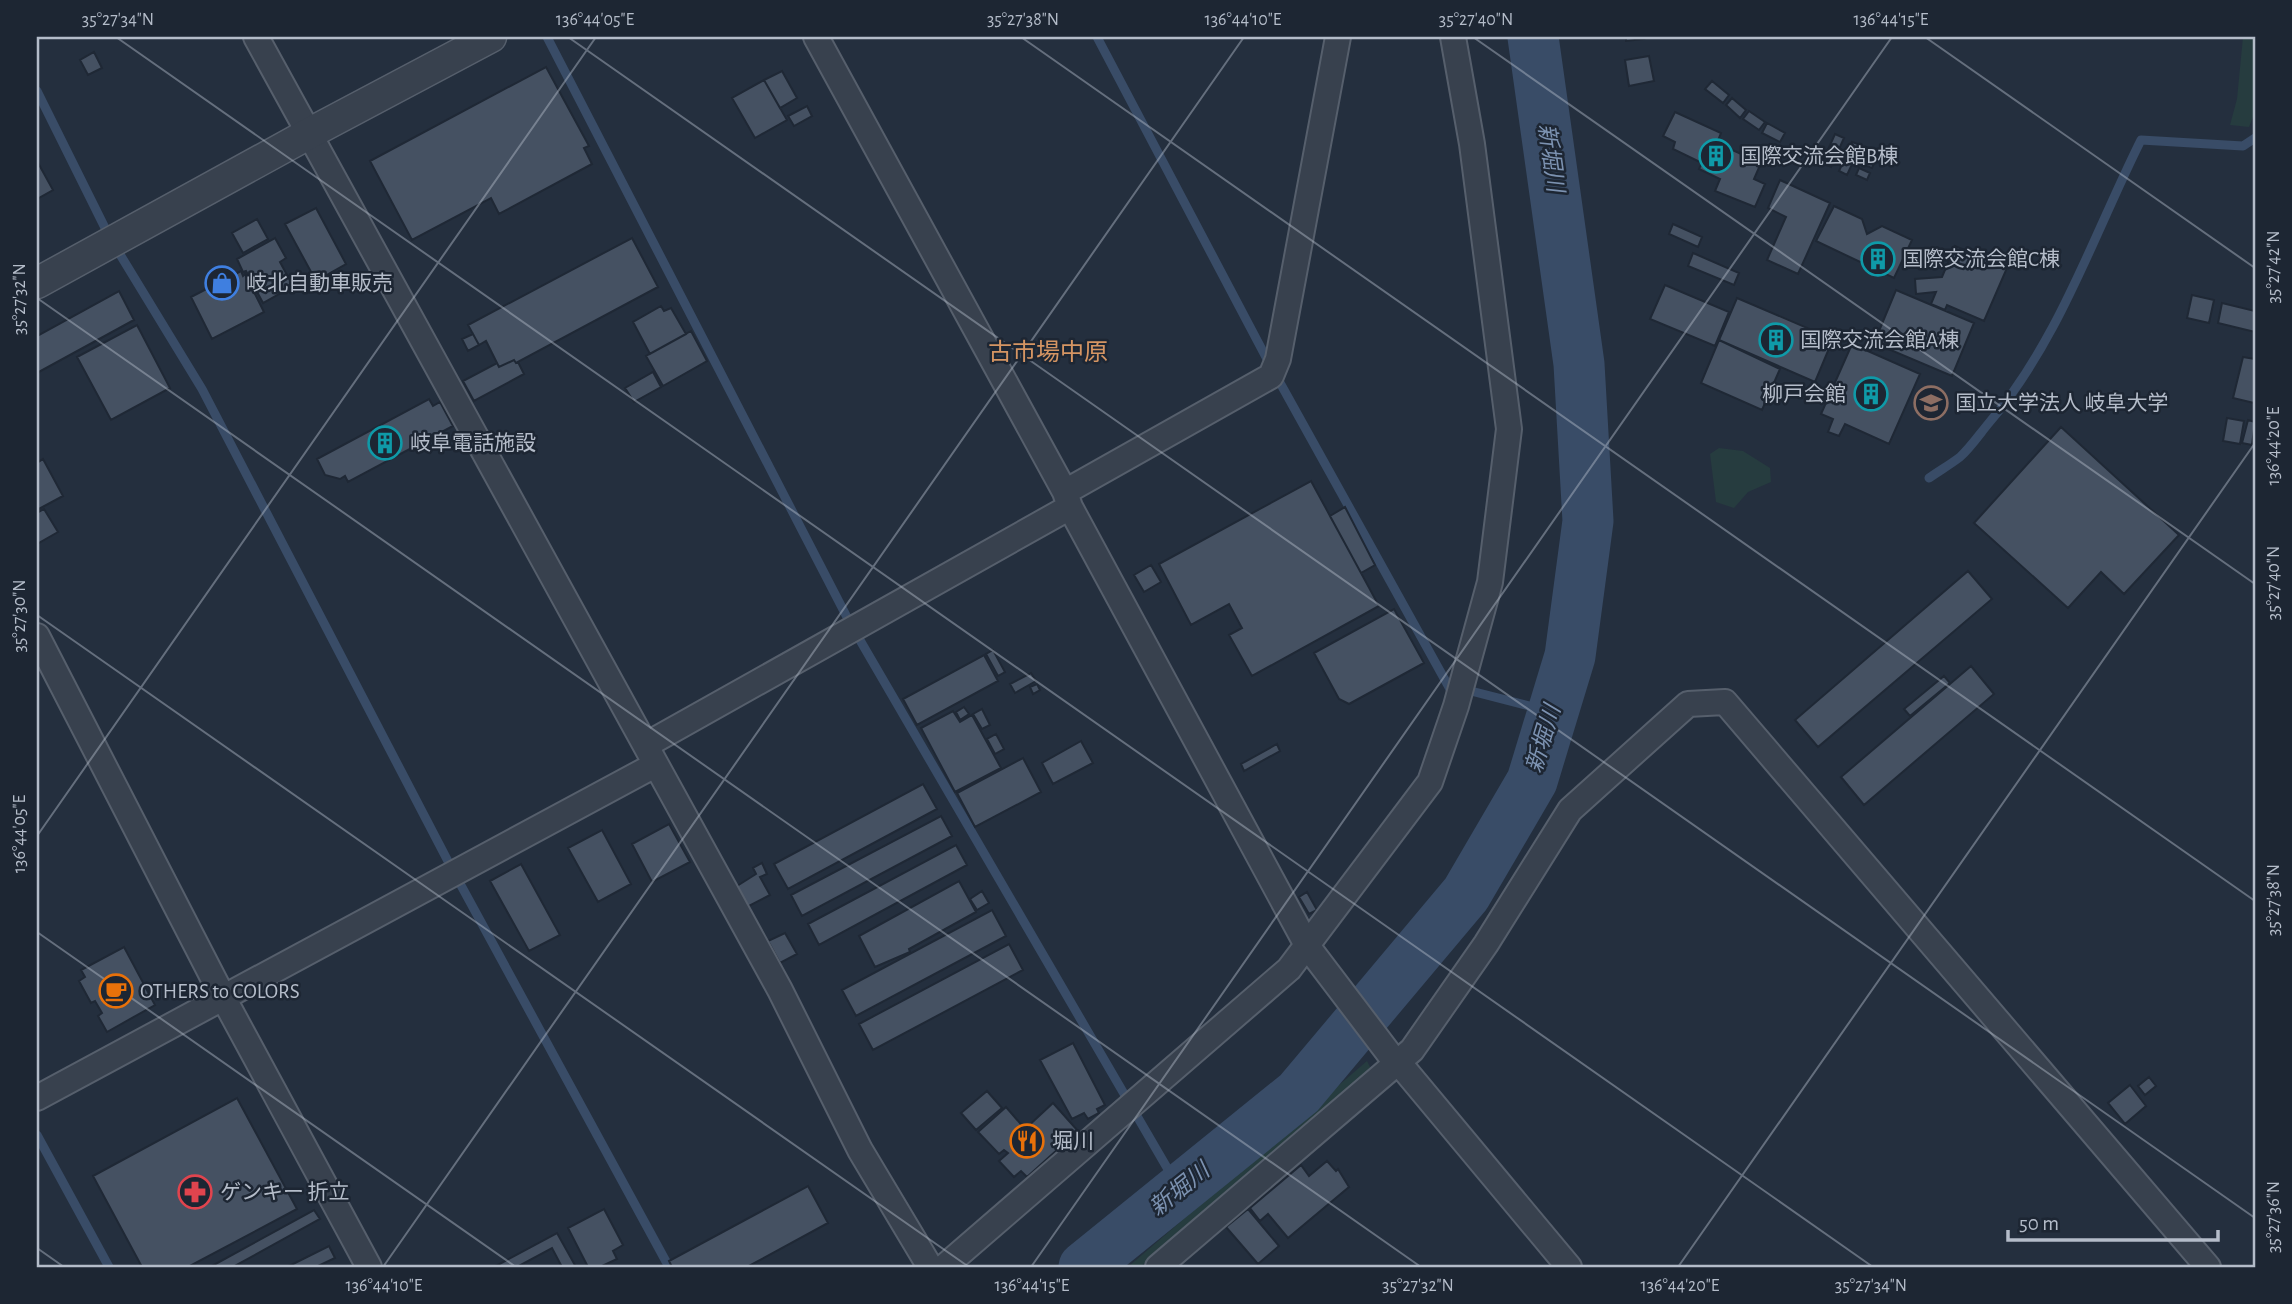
<svg xmlns="http://www.w3.org/2000/svg" width="2292" height="1304" font-family="'Alegreya Sans','Noto Sans JP',sans-serif">
  <rect width="100%" height="100%" fill="#242f3e"/>
  <path fill="#263c3f" d="M2243,37H2255V112L2249,127L2230,125L2237,99Z
    M1719,448L1743,451L1770,468L1771,482L1748,492L1734,508L1716,502L1710,454Z
    M1367,1061L1371,1069L1140,1267H1128Z"/>
  <g fill="none" stroke-linecap="round" stroke-linejoin="round">
    <path stroke="#394c67" stroke-width="9" d="M547,37L850,623L1180,1190
      M1097,37L1268,361L1450,689L1467,690L1553,712
      M37,91L110,238L202,389L451,867L669,1267
      M1929,478C1939,471 1951,464 1960,457C1970,448 1979,435 1988,424C2059,341 2093,236 2141,140L2243,146L2255,138
      M37,1135L109,1267"/>
    <path stroke="#394c67" stroke-width="51" d="M1084,1267L1299,1093L1466,894L1532,781L1570,656L1588,521L1579,364L1533,37"/>
  </g>
  <path fill="#455162" stroke="#1f2835" stroke-width="2" d="M1626,37H1643L1644,39L1626,41Z
    M94,52L102,68L88,75L80,60Z
    M1649,56L1654,81L1629,86L1625,60Z
    M546,67L589,146L584,148L592,164L499,214L491,198L412,240L370,161Z
    M782,71L797,98L780,108L764,80Z
    M764,80L787,120L755,138L732,98Z
    M1712,81L1729,95L1723,103L1705,89Z
    M1732,98L1746,110L1740,118L1726,105Z
    M807,106L812,116L794,126L788,116Z
    M1749,111L1765,122L1759,130L1743,119Z
    M1675,112L1721,133L1717,143L1761,163L1754,179L1765,184L1755,207L1715,191L1720,179L1699,169L1702,163L1673,149L1675,142L1663,136Z
    M1767,123L1785,133L1780,142L1762,133Z
    M1835,134L1844,138L1831,167L1822,163Z
    M1852,142L1861,145L1847,175L1839,171Z
    M1864,156L1875,161L1872,168L1861,164Z
    M37,161L53,190L37,199Z
    M1859,168L1870,173L1867,180L1856,175Z
    M1780,180L1830,203L1798,274L1767,260L1786,217L1768,208Z
    M1834,206L1862,219L1867,234L1882,226L1912,240L1894,278L1816,241Z
    M316,208L346,264L316,281L285,224Z
    M257,219L268,239L243,253L232,233Z
    M1673,224L1702,237L1698,247L1669,234Z
    M275,238L286,258L280,262L293,286L263,303L246,271L243,272L237,259Z
    M632,238L658,287L516,363L514,360L499,367L486,341L479,345L468,325Z
    M1955,246L2007,268L1984,321L1947,305L1945,310L1931,304L1936,292L1916,294L1915,279L1942,277Z
    M1693,253L1739,273L1734,285L1688,266Z
    M241,271L243,276L245,274L264,312L212,339L191,297Z
    M1665,285L1729,312L1715,346L1650,319Z
    M1896,290L1974,323L1952,376L1874,343Z
    M119,291L134,320L37,373V336Z
    M2192,295L2214,300L2209,323L2187,318Z
    M1737,298L1833,339L1815,382L1719,340Z
    M2222,303L2255,311V332L2218,323Z
    M661,306L664,311L671,308L686,334L650,354L633,322Z
    M137,325L170,388L111,420L77,357Z
    M691,331L707,361L663,386L646,356Z
    M473,334L479,345L468,351L462,339Z
    M1719,340L1780,369L1762,410L1701,383Z
    M1852,344L1920,374L1889,444L1845,424L1839,436L1828,432L1833,419L1821,414Z
    M2243,357L2255,359L2254,403L2233,398Z
    M514,360L516,363L518,362L524,374L474,401L463,381L497,363L499,367Z
    M653,372L661,387L634,402L625,388Z
    M429,399L433,406L440,402L453,426L348,482L345,476L340,479L325,475L317,459Z
    M2227,418L2244,421L2240,444L2223,441Z
    M2248,420L2255,422L2252,445L2242,443Z
    M2061,427L2179,535L2124,594L2101,572L2068,608L1974,523Z
    M43,459L63,496L37,510V463Z
    M1311,481L1379,606L1252,676L1229,635L1242,628L1229,604L1191,625L1159,564Z
    M1345,507L1375,565L1361,573L1330,516Z
    M44,509L58,532L37,544V513Z
    M1151,565L1161,582L1144,592L1134,575Z
    M1968,571L1992,599L1818,747L1795,720Z
    M1394,609L1424,663L1349,704L1339,699L1314,653Z
    M993,650L1005,672L998,676L986,654Z
    M984,655L998,681L917,725L903,699Z
    M1971,666L1994,694L1864,805L1841,777Z
    M1031,673L1036,681L1015,693L1010,684Z
    M1944,676L1950,683L1910,716L1904,709Z
    M1037,684L1040,690L1033,694L1030,687Z
    M964,707L969,714L960,720L956,712Z
    M982,709L990,725L982,729L973,714Z
    M953,711L960,722L972,715L1001,768L955,792L921,728Z
    M996,734L1004,749L995,754L987,739Z
    M1081,741L1093,763L1053,784L1042,763Z
    M1277,744L1280,751L1244,771L1241,764Z
    M1023,758L1041,792L975,827L957,793Z
    M923,784L937,809L788,889L774,864Z
    M941,816L952,836L802,916L791,895Z
    M669,824L690,862L652,882L632,844Z
    M602,830L631,884L598,902L568,848Z
    M956,845L967,865L819,945L808,924Z
    M762,863L767,874L760,877L770,895L747,907L737,886L756,874L753,868Z
    M521,864L560,935L529,951L490,881Z
    M959,881L976,912L909,949L910,952L875,967L859,936Z
    M982,891L989,903L977,910L970,899Z
    M1307,892L1317,910L1309,914L1299,897Z
    M992,910L1006,936L856,1016L842,990Z
    M785,933L797,954L780,963L768,941Z
    M1009,944L1023,970L873,1050L859,1024Z
    M124,947L155,1005L107,1032L98,1016L102,1013L95,1001L91,1003L79,981L85,977L81,970Z
    M1073,1043L1105,1105L1097,1109L1099,1113L1088,1119L1084,1113L1072,1119L1040,1060Z
    M2149,1077L2156,1086L2145,1095L2138,1086Z
    M2130,1085L2146,1106L2125,1124L2108,1103Z
    M987,1091L1002,1108L976,1130L961,1113Z
    M237,1098L297,1209L188,1267H142L93,1176Z
    M1053,1103L1078,1131L1027,1177L1021,1171L1014,1177L999,1161L1008,1153L1004,1150L999,1154L978,1132L1006,1107L1025,1129Z
    M1327,1161L1336,1171L1338,1169L1349,1187L1288,1238L1268,1214L1260,1221L1250,1208L1301,1165L1309,1176Z
    M808,1186L828,1223L747,1267H672L669,1261Z
    M604,1209L623,1245L613,1251L617,1259L600,1267H588L568,1228Z
    M1248,1209L1279,1246L1258,1264L1226,1227Z
    M314,1210L320,1219L233,1267H210Z
    M557,1233L576,1267H562L552,1248L517,1267H494Z
    M329,1246L335,1258L316,1267H287Z"/>
  <g fill="none" stroke-linecap="round" stroke-linejoin="round">
    <defs>
      <path id="minor" d="M256,37L780,990L860,1150L930,1267
        M816,37L1065,492L1070,507L1308,947L1390,1055L1399,1063L1569,1267
        M1065,492L1271,376L1278,359L1338,37
        M37,636L224,999L369,1267
        M646,745L1070,507
        M37,1098L655,765
        M944,1267L1289,969L1430,782L1456,706L1490,582L1509,429L1472,144L1453,37
        M1158,1267L1412,1050L1486,944L1570,810L1688,704L1725,702L2208,1267"/>
      <path id="tertiary" d="M37,283L310,133L491,37"/>
    </defs>
    <use href="#minor" stroke="#565f6c" stroke-width="28"/>
    <use href="#tertiary" stroke="#565f6c" stroke-width="33"/>
    <use href="#minor" stroke="#38414e" stroke-width="24"/>
    <use href="#tertiary" stroke="#38414e" stroke-width="30"/>
  </g>
  <path fill="none" stroke="#b4bcc9" stroke-width="2" stroke-opacity="0.45" d="M116,37L1873,1267M568,37L2255,1218M1021,37L2255,901M1473,37L2255,584M1925,37L2255,268M37,298L1421,1267M37,615L969,1267M37,836L596,37M37,932L516,1267M37,1248L64,1267M383,1267L1244,37M1031,1267L1892,37M1678,1267L2255,443"/>
  <defs>
    <symbol id="building-ring" viewBox="-11 -11 22 22"><circle r="9.5" fill="#1d2633" stroke="#0f9aa8" stroke-width="1.5"/><path d="M-4-6H4V6H1V3H-1V6H-4ZM-2.5-4.3h1.7v1.8h-1.7ZM.8-4.3h1.7v1.8H.8ZM-2.5-1h1.7V.8h-1.7ZM.8-1h1.7V.8H.8Z" fill="#0f9aa8"/></symbol>
    <symbol id="shop-ring" viewBox="-11 -11 22 22"><circle r="9.5" fill="#1d2633" stroke="#3f7fe0" stroke-width="1.5"/><path d="M-5-2.5h2.3a2.7 3.5 0 0 1 5.4 0H5L5.5 6h-11ZM-1.5-2.5h3a1.5 2.3 0 0 0-3 0Z" fill="#3f7fe0"/></symbol>
    <symbol id="university-ring" viewBox="-11 -11 22 22"><circle r="9.5" fill="#1d2633" stroke="#8d6e63" stroke-width="1.5"/><path d="M0-5L7-2L0 1L-7-2ZM-4 1L0 2.5L4 1V4Q0 6-4 4Z" fill="#8d6e63"/></symbol>
    <symbol id="cafe-ring" viewBox="-11 -11 22 22"><circle r="9.5" fill="#1d2633" stroke="#e8710a" stroke-width="1.5"/><path d="M-5.5-4.5H6V0H3Q3 3.5 0 3.5H-2.5Q-5.5 3.5-5.5 0ZM3-3.2v2h1.7v-2ZM-6 4.5H4V6H-6Z" fill="#e8710a"/></symbol>
    <symbol id="restaurant-ring" viewBox="-11 -11 22 22"><circle r="9.5" fill="#1d2633" stroke="#e8710a" stroke-width="1.5"/><path d="M-5-6h1v4h1v-4h1v4h1v-4h1v5L-1.5 .5V6h-2V.5L-5-1ZM5-6V6H3V1.5H1.5Q1.5-4 5-6Z" fill="#e8710a"/></symbol>
    <symbol id="pharmacy-ring" viewBox="-11 -11 22 22"><circle r="9.5" fill="#1d2633" stroke="#e0444e" stroke-width="1.5"/><path d="M-2-6h4v4h4v4h-4v4h-4v-4h-4v-4h4Z" fill="#e0444e"/></symbol>
  </defs>
  <g fill-rule="evenodd">
    <use href="#building-ring" x="1697" y="137" width="38" height="38"/>
    <use href="#building-ring" x="1859" y="240" width="38" height="38"/>
    <use href="#shop-ring" x="203" y="264" width="38" height="38"/>
    <use href="#building-ring" x="1757" y="321" width="38" height="38"/>
    <use href="#building-ring" x="1852" y="375" width="38" height="38"/>
    <use href="#university-ring" x="1912" y="384" width="38" height="38"/>
    <use href="#building-ring" x="366" y="424" width="38" height="38"/>
    <use href="#cafe-ring" x="97" y="972" width="38" height="38"/>
    <use href="#restaurant-ring" x="1008" y="1122" width="38" height="38"/>
    <use href="#pharmacy-ring" x="176" y="1173" width="38" height="38"/>
  </g>
  <g text-anchor="middle" dominant-baseline="central" stroke-width="5" stroke-linejoin="round" paint-order="stroke">
    <g font-size="21" fill="#b4bcc9" stroke="#1d2633" text-anchor="start">
      <text x="1740" y="156">国際交流会館B棟</text>
      <text x="1902" y="259">国際交流会館C棟</text>
      <text x="246" y="283">岐北自動車販売</text>
      <text x="1800" y="340">国際交流会館A棟</text>
      <text x="1846" y="394" text-anchor="end">柳戸会館</text>
      <text x="1955" y="403">国立大学法人 岐阜大学</text>
      <text x="410" y="443">岐阜電話施設</text>
      <text x="140" y="991">OTHERS to COLORS</text>
      <text x="1052" y="1141">堀川</text>
      <text x="220" y="1192">ゲンキー 折立</text>
    </g>
    <g font-size="23" font-style="italic" fill="#7c92b1" stroke="#1d2633">
      <text transform="translate(1550 158) rotate(82)">新堀川</text>
      <text transform="translate(1544 739) rotate(-73)">新堀川</text>
      <text transform="translate(1180 1190) rotate(-39)">新堀川</text>
    </g>
    <g font-size="24" fill="#d59563" stroke="#1d2633">
      <text x="1048" y="353">古市場中原</text>
    </g>
  </g>
  <rect width="2292" height="1304" fill="none" stroke="#1d2633" stroke-width="77"/>
  <path d="M2008 1230v10h210v-10" fill="none" stroke="#b4bcc9" stroke-width="3.5"/>
  <text x="2019" y="1230" font-size="21" fill="#b4bcc9" stroke="#1d2633" stroke-width="5" paint-order="stroke">50 m</text>
  <rect x="38" y="38" width="2216" height="1228" fill="none" stroke="#b4bcc9" stroke-width="2.5"/>
  <g font-size="18" text-anchor="middle" fill="#b4bcc9">
    <text x="118" y="25">35°27'34"N</text>
    <text x="595" y="25">136°44'05"E</text>
    <text x="1023" y="25">35°27'38"N</text>
    <text x="1243" y="25">136°44'10"E</text>
    <text x="1476" y="25">35°27'40"N</text>
    <text x="1891" y="25">136°44'15"E</text>
    <text transform="translate(2273 267) rotate(-90)" y="6">35°27'42"N</text>
    <text transform="translate(19 299) rotate(-90)" y="6">35°27'32"N</text>
    <text transform="translate(2273 446) rotate(-90)" y="6">136°44'20"E</text>
    <text transform="translate(2273 583) rotate(-90)" y="6">35°27'40"N</text>
    <text transform="translate(19 616) rotate(-90)" y="6">35°27'30"N</text>
    <text transform="translate(19 834) rotate(-90)" y="6">136°44'05"E</text>
    <text transform="translate(2273 900) rotate(-90)" y="6">35°27'38"N</text>
    <text transform="translate(2273 1217) rotate(-90)" y="6">35°27'36"N</text>
    <text x="384" y="1291">136°44'10"E</text>
    <text x="1032" y="1291">136°44'15"E</text>
    <text x="1418" y="1291">35°27'32"N</text>
    <text x="1680" y="1291">136°44'20"E</text>
    <text x="1871" y="1291">35°27'34"N</text>
  </g>
</svg>
